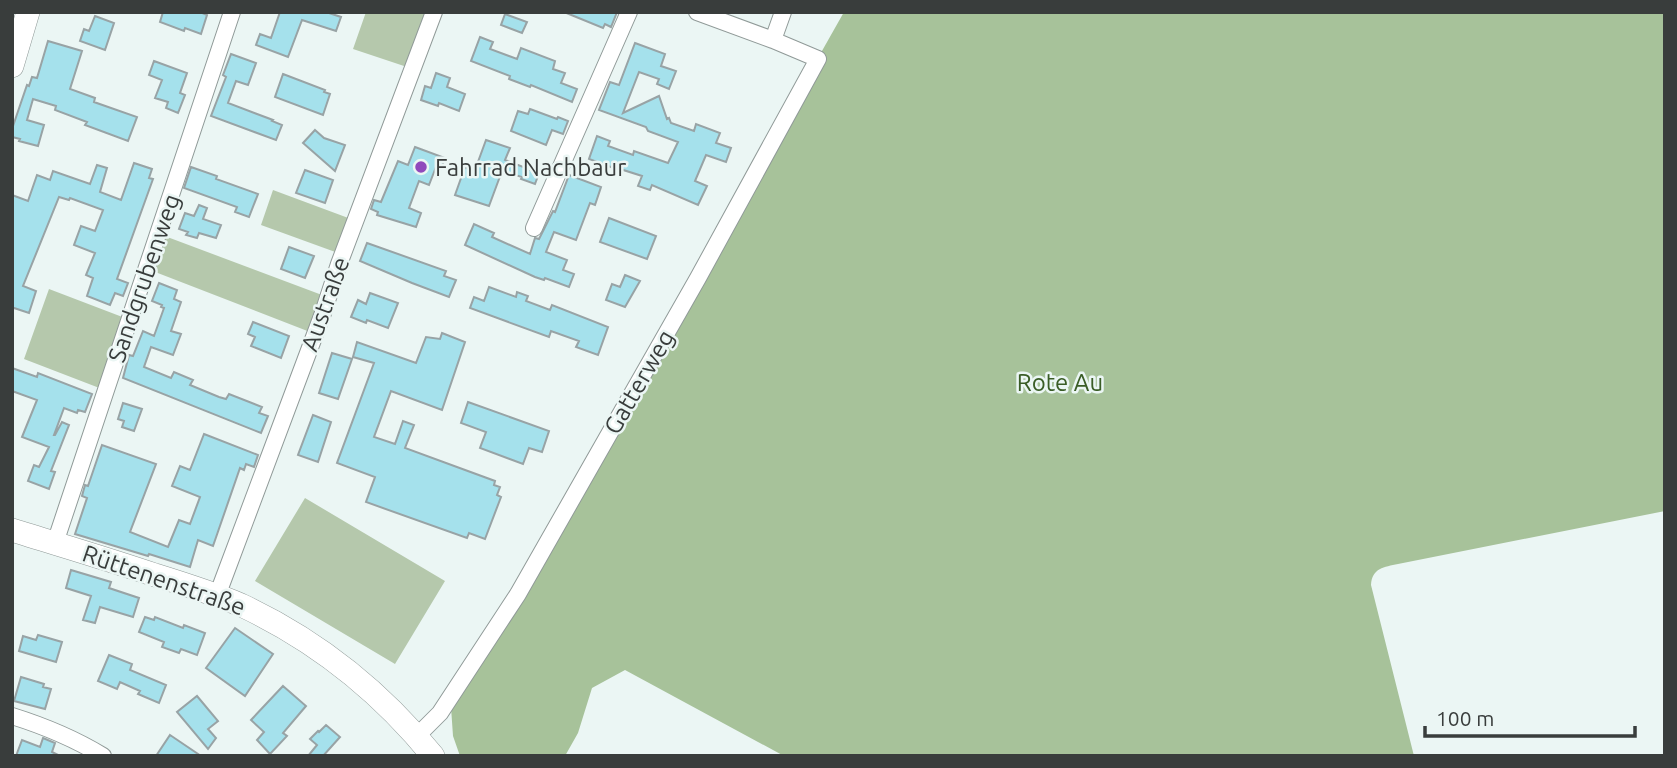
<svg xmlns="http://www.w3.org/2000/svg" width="1677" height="768" font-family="Ubuntu,sans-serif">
  <rect width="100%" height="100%" fill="#ebf6f4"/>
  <path fill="#b5c8ac" d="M366,12H427L407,67L353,49Z
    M273,190L351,219L338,253L261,225Z
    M162,235L322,295L310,332L150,270Z
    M49,289L125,318L102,389L24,359Z
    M305,498L445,581L395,664L255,581Z"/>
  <path fill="#a7c29a" d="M844,12H1665V511L1398,564C1384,567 1372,568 1371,585L1414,756H784L625,670L592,688L578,733L565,756H460L453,736L451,707Z"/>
  <path fill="#a5e1ec" stroke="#98a3a5" stroke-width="2" d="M163,12H200L207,15L201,34L185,28L184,31L160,22Z
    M280,12H326L341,17L336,31L302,20L288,57L256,45L260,34L271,38Z
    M564,12H617L611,27L605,24L603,28Z
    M505,14L527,22L522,33L501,25Z
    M95,16L114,23L105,50L80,41L84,29L89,31Z
    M480,37L493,42L490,49L517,59L521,48L555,61L553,69L565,73L561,83L577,89L572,102L531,85L530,87L509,79L510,76L471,61Z
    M48,41L82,51L70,89L95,98L94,102L137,117L128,141L85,125L87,122L55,110L56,106L33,99L27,120L44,125L38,146L19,141L20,139L12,137V129L27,85L29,86L32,77L37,78Z
    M635,43L665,54L661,66L676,71L669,89L657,84L659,79L639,72L623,113L659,96L667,119L669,118L671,123L694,131L696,124L720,133L716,143L731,148L726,162L706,155L695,181L707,186L698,205L652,185L650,190L638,186L642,176L620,169L619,170L589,159L597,136L610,141L608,146L633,155L634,151L668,163L678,142L648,131L646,127L599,110L610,82L619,85Z
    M231,54L256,63L248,85L236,81L228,103L273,120L272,121L282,125L276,140L211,116L226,77L223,75Z
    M154,61L187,73L180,93L185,95L178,113L166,108L168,102L155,98L162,80L149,75Z
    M436,73L450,78L447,87L465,94L459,111L439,103L438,106L421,100L425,86L431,88Z
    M283,74L325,90L324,92L330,94L323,115L275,97Z
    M530,109L557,119L558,117L568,121L563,134L552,130L546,145L511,131L518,111L528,114Z
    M315,130L324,138L345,145L335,171L303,143Z
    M486,140L510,148L505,160L539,173L535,184L521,179L522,177L502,171L489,206L455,195L465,167L475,170Z
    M415,147L445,158L441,169L436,167L429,185L419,181L409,208L421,213L416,227L377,215L378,212L371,209L374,200L381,202L398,161L408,165Z
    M134,163L152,169L149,178L153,179L117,279L128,283L123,296L115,293L110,305L87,296L93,278L86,275L95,253L74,245L81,226L95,231L103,210L70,198L69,200L59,197L23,286L36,291L29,313L14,308L12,310V195L28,201L37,175L50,180L53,171L90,184L97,165L107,168L100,192L121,200Z
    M191,167L217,176L216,179L258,194L249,217L235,212L237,207L184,188Z
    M305,170L333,180L325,203L296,193Z
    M569,175L601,187L595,205L590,203L576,240L554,232L546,252L567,260L563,270L574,274L569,287L545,278L544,280L535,277L465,245L474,224L494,233L492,237L530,254L535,238L539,239L553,211L555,212Z
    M199,205L207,208L203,219L221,225L216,238L199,233L197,238L186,235L188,232L179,229L185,213L194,216Z
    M609,218L656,236L647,259L600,242Z
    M367,243L446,271L444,276L456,280L449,297L412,283L360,261Z
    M289,247L314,256L305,278L281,269Z
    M625,275L640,281L625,307L606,300L612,284L620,287Z
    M159,283L177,290L174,299L181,302L171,331L181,334L173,355L151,347L144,367L171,378L174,372L193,380L190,385L219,397L226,399L229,394L262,407L259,413L268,416L261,433L123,378L129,355L133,356L143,331L154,336L164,308L161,307L162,305L152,301Z
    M489,287L516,297L517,292L528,296L526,301L550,310L552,305L608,327L598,355L576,347L579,341L551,331L549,337L470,308L474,297L484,301Z
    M370,293L398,303L388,328L367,320L366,323L351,317L358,300L366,304Z
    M253,322L289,336L281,358L251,346L255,337L248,334Z
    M442,333L465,342L442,410L391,391L374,437L395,444L403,421L414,425L405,448L495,481L494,485L500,487L497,495L501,497L485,539L469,533L467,538L366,502L375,477L337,463L374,363L353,357L357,342L416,363L426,337L440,339Z
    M332,353L352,359L338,399L319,393Z
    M12,368L37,377L38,373L92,394L85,412L78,410L77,413L64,408L54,435H55L62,422L69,425L51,471L55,472L49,489L28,481L34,465L39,467L49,447L22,437L37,400L12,391Z
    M468,402L549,431L542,452L529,448L523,464L480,448L486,432L461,423Z
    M123,403L142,409L134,431L122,427L124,421L118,419Z
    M313,415L331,422L318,462L298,455Z
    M204,434L258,455L254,467L246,464L244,470L240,468L213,546L198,540L190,567L149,554L148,556L75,534L87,498L82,496L85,485L88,486L102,445L156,464L130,532L168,547L179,520L190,524L200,497L172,486L180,466L190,470Z
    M71,570L111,582L109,588L139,598L133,617L100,607L95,623L83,620L91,596L66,588Z
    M145,617L154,620L155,617L183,628L184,625L205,633L197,655L181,649L179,653L162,647L164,642L139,632Z
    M235,628L273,654L245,696L206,668Z
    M38,635L62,642L56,662L19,651L23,636L36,640Z
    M109,655L132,664L130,670L166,685L159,703L138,694L140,691L120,682L117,689L98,681Z
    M21,677L44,684L43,687L51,689L45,709L14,701Z
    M283,686L306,706L283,733L287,736L270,754L257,740L264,732L251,720Z
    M197,696L218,721L208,729L216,738L208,749L177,712Z
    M326,725L340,737L323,756H308L317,745L310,739L318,731L319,732Z
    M170,735L201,756H156Z
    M43,738L55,743L52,752L60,756H16L22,740L40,747Z"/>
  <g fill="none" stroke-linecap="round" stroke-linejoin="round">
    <defs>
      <path id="minor" d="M773,40L783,12
        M534,228L629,12
        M55,543L232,12
        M217,596L323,313L339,264L434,12
        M12,716C44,726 75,739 103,756
        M417,736L440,713L518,594L698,278L818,59L773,40L697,12"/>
      <path id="secondary" d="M12,66L28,12
        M12,530C60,545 108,559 155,575C184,584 213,593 241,605C316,640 381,692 433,756"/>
    </defs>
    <use href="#minor" stroke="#909a98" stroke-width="18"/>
    <use href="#secondary" stroke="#909a98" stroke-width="24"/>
    <use href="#minor" stroke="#fff" stroke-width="16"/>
    <use href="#secondary" stroke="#fff" stroke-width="23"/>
  </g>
  <circle fill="#9049bc" stroke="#ebf6f4" stroke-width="2.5" cx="421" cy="167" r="7"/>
  <g text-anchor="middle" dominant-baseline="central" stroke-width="5" stroke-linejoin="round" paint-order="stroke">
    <g font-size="24" fill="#393d3c" stroke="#ebf6f4" text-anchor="start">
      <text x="435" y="167">Fahrrad Nachbaur</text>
    </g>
    <g font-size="24" fill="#393d3c" stroke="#ebf6f4">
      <text transform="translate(144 278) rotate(-71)">Sandgrubenweg</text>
      <text transform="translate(325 304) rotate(-70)">Austraße</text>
      <text transform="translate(639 382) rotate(-60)">Gatterweg</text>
      <text transform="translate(164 580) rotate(19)">Rüttenenstraße</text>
    </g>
    <g font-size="24" fill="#3a5d26" stroke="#ebf6f4">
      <text x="1060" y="382">Rote Au</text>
    </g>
  </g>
  <rect width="1677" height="768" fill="none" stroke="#393d3c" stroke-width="28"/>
  <path d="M1425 726v10h210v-10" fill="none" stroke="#393d3c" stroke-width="3.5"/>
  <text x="1436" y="726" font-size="21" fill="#393d3c" stroke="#ebf6f4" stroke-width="5" paint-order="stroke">100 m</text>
</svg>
